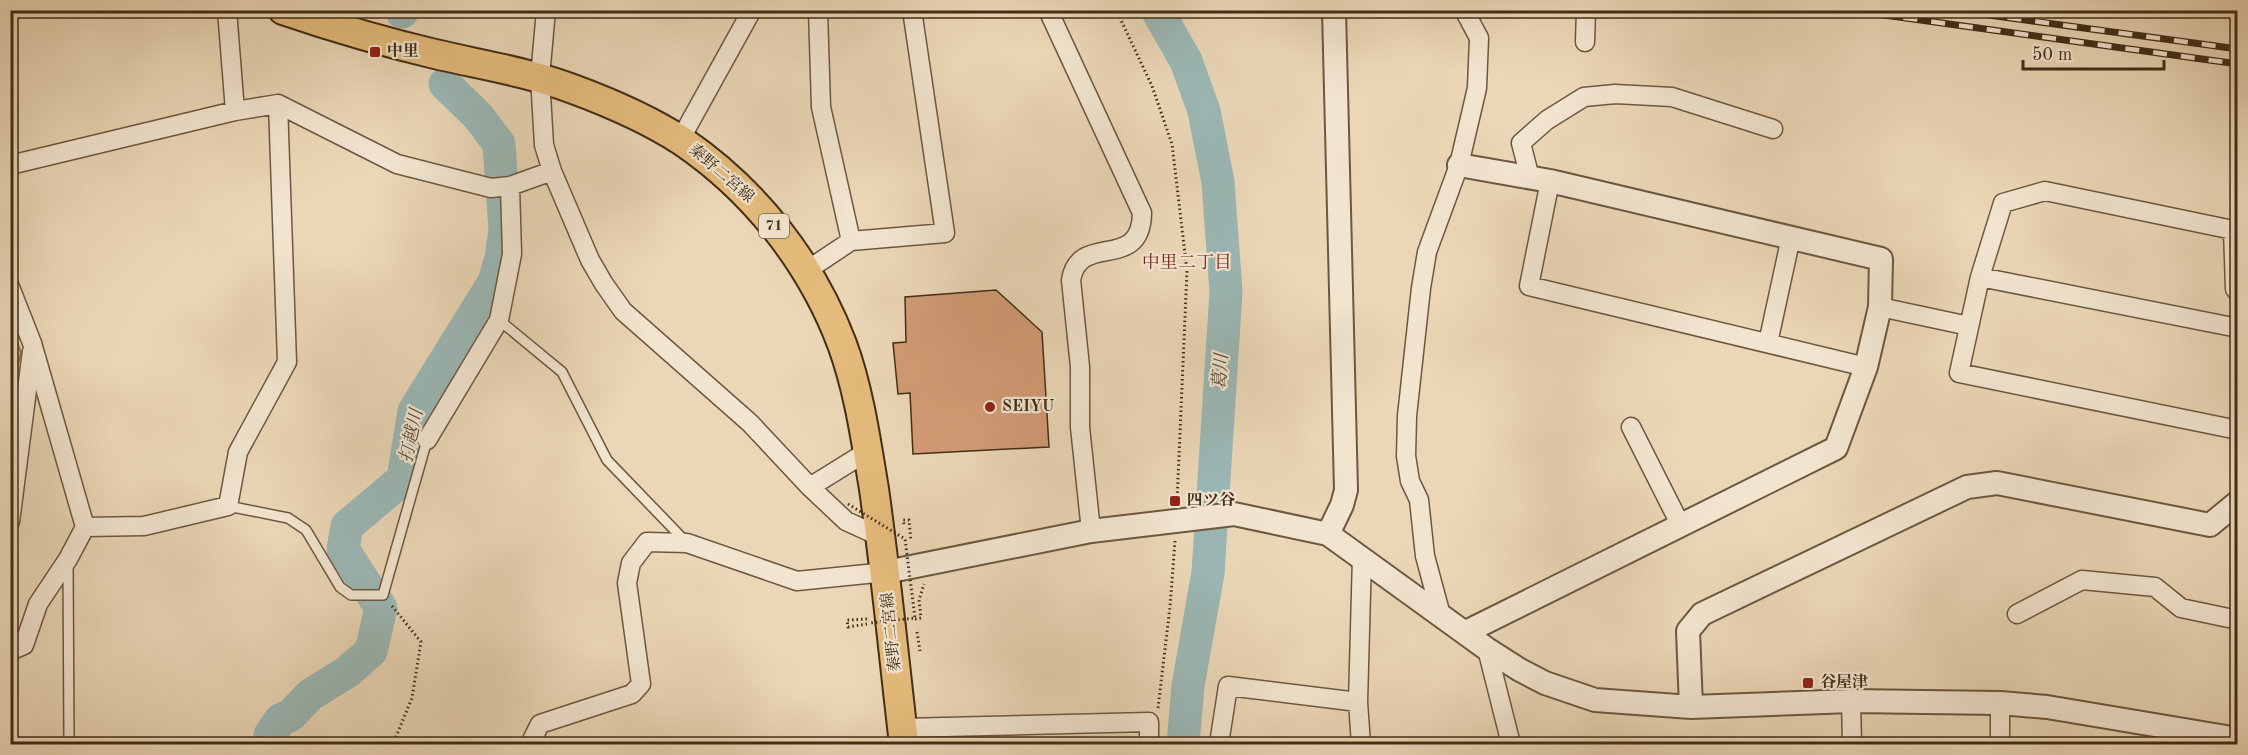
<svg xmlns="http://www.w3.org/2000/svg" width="2248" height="755" font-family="'Old Standard TT','Noto Serif JP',serif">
  <rect width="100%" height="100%" fill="#ebd7b7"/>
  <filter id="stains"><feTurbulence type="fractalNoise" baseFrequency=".00333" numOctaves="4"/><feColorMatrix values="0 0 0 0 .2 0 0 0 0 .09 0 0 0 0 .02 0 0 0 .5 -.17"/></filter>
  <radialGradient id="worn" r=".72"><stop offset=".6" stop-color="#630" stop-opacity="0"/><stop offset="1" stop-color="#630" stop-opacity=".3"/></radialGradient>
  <path fill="#c0bc89" stroke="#817450" stroke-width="1.5" d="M11,326L21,352L11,397Z"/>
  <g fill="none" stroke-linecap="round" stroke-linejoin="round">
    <path stroke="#9bb8b6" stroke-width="33" d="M1157,10L1186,61L1204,111L1218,182L1226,292L1208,573L1188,686L1183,744
      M402,12V10
      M271,744L270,735L280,720L291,715L310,695L347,672L371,651L381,608L343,549L347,526L403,479L414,411L494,282L501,258L505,230L499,144L478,116L445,84"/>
  </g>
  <path fill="#d29b75" stroke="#422d17" stroke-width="1.5" d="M996,290L1042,332L1049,447L913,454L910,393L898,394L893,343L906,342L905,297Z"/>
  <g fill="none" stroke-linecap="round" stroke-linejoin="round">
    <defs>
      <path id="service" d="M499,320L562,372L607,460L686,542
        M228,506L288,518L306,530L340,587L351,595H383L427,440
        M68,564L69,744"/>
      <path id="minor" d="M227,10L235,111
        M546,10L540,77L544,145L552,171L590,260L604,284L623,311L750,423L810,487L846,521L881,537
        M818,10L821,107L851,241
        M1048,10L1142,213C1141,273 1079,231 1071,280L1080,367V427L1091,531
        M1585,42L1586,10
        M680,140L752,10
        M10,165L235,111L278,104L397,164L491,188L510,186L552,171
        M1530,178L1521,143L1547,120L1584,97L1615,94L1672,97L1773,129
        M1550,181L1529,286L1866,367
        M806,271L851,241L945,233L912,10
        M1980,277L2238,328
        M10,287L32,343L85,527L68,559L38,604L24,645L10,651
        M2238,292L2235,289L2233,230L2045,191L2003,203L1980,277L1959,373L2238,430
        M1880,307L1969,326
        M1768,343L1791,237
        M1631,427L1681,526
        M427,440L499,320L512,254L510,186
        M810,487L868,451
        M10,522L32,351
        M85,527L144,526L228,506L238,452L287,362L278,104
        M2017,614L2082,580L2155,587L2181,608L2238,620
        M1441,615L1425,556L1419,500L1410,481L1406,456L1407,416L1421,288L1427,252L1459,165L1477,88L1479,38L1464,10
        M1487,649L1511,744
        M1851,701L1852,744
        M902,728L1149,722V744
        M530,744L540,724L632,694L641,684L627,583L631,563L647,542L687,543L797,581L886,572
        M1219,744L1228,686L1358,702
        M1361,744L1358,702L1362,557
        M2000,744V703"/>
      <path id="tertiary" d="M1459,165L1550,181L1881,259L1880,307L1866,367L1836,448L1466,632
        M1328,534L1342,505L1346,490L1334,10
        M886,572L1091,531L1234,514L1328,534L1487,649L1520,670L1545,683L1595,700L1691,707L1851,701L2000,703L2047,707L2238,739
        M1691,707L1688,631L1702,614L1967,487L1997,483L2210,525L2238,502"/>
      <path id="primary" d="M283,10C333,27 384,42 435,54C482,65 528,72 573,89C611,103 648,119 682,141C754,190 811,262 842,344C859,390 866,441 874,489C886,574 894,659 904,744"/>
    </defs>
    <use href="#service" stroke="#6c583f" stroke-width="12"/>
    <use href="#minor" stroke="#6c583f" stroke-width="21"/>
    <use href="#tertiary" stroke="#6c583f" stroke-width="26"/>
    <use href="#primary" stroke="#422d17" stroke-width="32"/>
    <path stroke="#422d17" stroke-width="3" stroke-dasharray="1.5 3" stroke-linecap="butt" d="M1114,10L1120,18L1152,86L1172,144L1187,271L1177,502
      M904,524L903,520H909L911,541
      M392,606L421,642L412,698L393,744
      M867,619L847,620L848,627L867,624
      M915,619L921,618L919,600L924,584
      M917,632L920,651
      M1158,708L1170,607L1175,541"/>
    <use href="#service" stroke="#f2e5d0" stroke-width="9"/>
    <use href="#minor" stroke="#f2e5d0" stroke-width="18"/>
    <use href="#tertiary" stroke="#f2e5d0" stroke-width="22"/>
    <use href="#primary" stroke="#e6bc7c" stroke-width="28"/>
    <defs>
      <path id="rail" d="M1848,10L2238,64
        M1952,10L2238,49"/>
    </defs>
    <use href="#rail" stroke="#422d17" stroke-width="7"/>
    <use href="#rail" stroke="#f2e5d0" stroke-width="4.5" stroke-dasharray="14" stroke-linecap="butt"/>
    <path stroke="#422d17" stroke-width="3" stroke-dasharray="1.5 3" stroke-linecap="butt" d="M848,504L905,539L915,618L870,623"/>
  </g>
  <g fill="#8f2418" stroke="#f2e5d0" stroke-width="2">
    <rect x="369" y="46" width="12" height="12" rx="3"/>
    <circle cx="990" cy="407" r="6"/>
    <rect x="1169" y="495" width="12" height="12" rx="3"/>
    <rect x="1802" y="677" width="12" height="12" rx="3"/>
  </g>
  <g text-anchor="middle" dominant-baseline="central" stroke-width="4.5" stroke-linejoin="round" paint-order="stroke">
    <rect fill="#f2e5d0" stroke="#77644e" stroke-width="1.5" x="759" y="214" width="30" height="24" rx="4.5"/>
    <g font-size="15" font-weight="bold" fill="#422d17">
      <text x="774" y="226">71</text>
    </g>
    <g font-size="16" font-weight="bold" fill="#422d17" stroke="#f2e5d0" text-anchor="start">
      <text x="387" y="52">中里</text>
      <text x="1002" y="407">SEIYU</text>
      <text x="1187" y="501">四ツ谷</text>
      <text x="1820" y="683">谷屋津</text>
    </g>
    <g font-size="16" fill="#422d17" stroke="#f2e5d0">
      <text transform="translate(721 174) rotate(41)">秦野二宮線</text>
      <text transform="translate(892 632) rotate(-96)">秦野二宮線</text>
    </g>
    <g font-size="18" fill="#7a1f14" stroke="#f2e5d0">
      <text x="1187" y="263">中里二丁目</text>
    </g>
    <g font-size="18" font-style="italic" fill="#544937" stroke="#f2e5d0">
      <text transform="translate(1221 372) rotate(-86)">葛川</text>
      <text transform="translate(412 436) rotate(-78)">打越川</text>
    </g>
  </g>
  <rect width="2248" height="755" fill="none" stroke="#ebd7b7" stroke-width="36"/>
  <rect x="12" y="12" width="2224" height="731" fill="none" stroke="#422d17" stroke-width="3"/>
  <rect x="18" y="18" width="2212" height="719" fill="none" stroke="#422d17" stroke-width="1.5"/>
  <path d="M2023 60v9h141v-9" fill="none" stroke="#422d17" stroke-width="3"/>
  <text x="2032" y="60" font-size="18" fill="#422d17" stroke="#f2e5d0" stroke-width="4.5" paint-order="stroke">50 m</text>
  <rect width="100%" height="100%" filter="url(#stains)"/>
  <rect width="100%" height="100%" fill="url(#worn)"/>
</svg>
